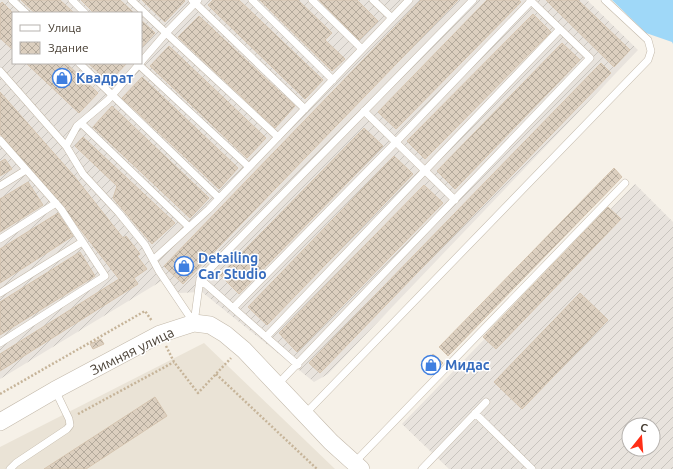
<svg xmlns="http://www.w3.org/2000/svg" width="673" height="469" font-family="Ubuntu,sans-serif">
  <defs>
    <pattern id="industrial-furrows" width="10" height="10" patternUnits="userSpaceOnUse"><rect width="10" height="10" fill="#e8e3dd"/><path d="M-1 1l2-2M0 10L10 0M9 11l2-2" fill="none" stroke="#c8c4be"/></pattern>
    <pattern id="building-cross-hatch" width="8" height="8" patternUnits="userSpaceOnUse"><rect width="8" height="8" fill="#dccfbf"/><path d="M0 0l8 8M0 8l8-8" fill="none" stroke="#b4aa9c"/></pattern>
  </defs>
  <rect width="100%" height="100%" fill="#f6f1e8"/>
  <path fill="#eae3d6" d="M204,343L335,469H0V447Z"/>
  <path fill="url(#industrial-furrows)" fill-rule="evenodd" d="M0,0H587L638,50L328,374L314,382L202,292L179,293L163,280L0,379ZM13,13H141V63H13Z
    M635,184L673,222V469H449L402,424ZM629,425H653V449H629Z"/>
  <path fill="#9fd8f8" d="M612,0H673V44L672,42L646,33Z"/>
  <path fill="url(#building-cross-hatch)" stroke="#d5c4af" d="M21,0H60L74,13H35Z
    M81,0H120L134,13H94Z
    M142,0H184L185,1L165,22Z
    M213,0H239L323,80L305,99L208,5Z
    M260,0H298L332,33L325,40L345,59L332,71Z
    M319,0H357L378,21L359,40Z
    M421,0H458L183,284L164,266Z
    M487,0H519L521,2L396,129L378,112Z
    M546,0H578L630,50L614,67Z
    M2,2L13,13V50L0,38V4Z
    M533,14L551,32L425,159L407,141Z
    M199,16L295,106L275,128L178,37Z
    M141,20L155,33L141,48Z
    M562,43L580,60L455,189L437,171Z
    M169,46L266,138L247,158L150,66Z
    M26,63H66L98,93L79,113Z
    M88,63H127L109,82Z
    M601,63L611,73L320,373L309,363Z
    M142,77L238,168L219,189L122,98Z
    M0,92L74,176L123,238L126,236L140,254L137,256L147,269L134,278L138,284L0,371V354L119,279L52,193L0,134Z
    M112,106L209,198L190,218L93,127Z
    M364,128L383,146L239,294L220,275Z
    M83,137L175,223L152,244L113,198L117,186L75,146Z
    M394,156L413,174L267,325L248,307Z
    M5,159L12,169L0,176V162Z
    M614,168L622,177L448,356L439,347Z
    M28,182L43,205L0,232V199Z
    M424,185L443,203L297,352L279,333Z
    M608,207L621,219L496,349L483,337Z
    M58,213L73,236L0,283V249Z
    M80,252L95,276L0,335V302Z
    M580,293L608,320L522,409L494,382Z
    M101,339L104,344L93,349L90,344Z
    M433,354L443,363L432,374L423,364Z
    M155,397L167,416L86,469H44Z"/>
  <g fill="none" stroke-linecap="round" stroke-linejoin="round">
    <defs>
      <path id="service" d="M12,0L26,13
        M72,0L85,13
        M131,0L166,33L141,62
        M192,0L305,109
        M198,0L166,33L278,137
        M252,0L333,80
        M312,0L362,49
        M373,0L392,18
        M79,63L219,198
        M137,63L249,167
        M140,63L108,100L77,126L66,146L83,174L119,213L145,245L159,271L194,323
        M0,71L66,146
        M364,111L455,200
        M81,123L189,227
        M0,140L61,209L105,276L0,343
        M0,186L26,170
        M0,239L56,203
        M153,260L209,209L409,0
        M200,279L298,365
        M0,293L82,242
        M233,308L396,142L531,1
        M194,323L200,279L473,0
        M266,337L560,29
        M277,385L590,58L530,0
        M475,413L532,469
        M305,414L648,60L651,51L648,40L605,0
        M354,463L625,183
        M10,469L16,463L67,429L70,425L69,419L55,390
        M422,469L486,402"/>
      <path id="tertiary" d="M0,422L55,390L160,334L194,323L210,325L225,334L244,350L331,442L361,469"/>
    </defs>
    <use href="#service" stroke="#c3b9aa" stroke-width="8"/>
    <use href="#tertiary" stroke="#c3b9aa" stroke-width="18"/>
    <path stroke="#c6b499" stroke-width="2.5" stroke-dasharray="2 2" stroke-linecap="butt" d="M166,346L174,362L198,393L231,358
      M216,374L317,469
      M0,394L145,311L152,321
      M78,414L174,362"/>
    <use href="#service" stroke="#fff" stroke-width="7"/>
    <use href="#tertiary" stroke="#fff" stroke-width="17"/>
  </g>
  <defs>
    <symbol id="shop-ring" viewBox="-11 -11 22 22"><circle r="9.5" fill="#fff" stroke="#3f7fe0" stroke-width="1.5"/><path d="M-5-2.5h2.3a2.7 3.5 0 0 1 5.4 0H5L5.5 6h-11ZM-1.5-2.5h3a1.5 2.3 0 0 0-3 0Z" fill="#3f7fe0"/></symbol>
  </defs>
  <g fill-rule="evenodd">
    <use href="#shop-ring" x="51" y="67" width="22" height="22"/>
    <use href="#shop-ring" x="173" y="255" width="22" height="22"/>
    <use href="#shop-ring" x="420" y="354" width="22" height="22"/>
  </g>
  <g text-anchor="middle" dominant-baseline="central" stroke-width="3" stroke-linejoin="round" paint-order="stroke">
    <g font-size="14" font-weight="bold" fill="#366cbe" stroke="#fff" text-anchor="start">
      <text x="76" y="78">Квадрат</text>
      <text x="198" y="258">Detailing<tspan x="198" dy="16">Car Studio</tspan></text>
      <text x="445" y="365">Мидас</text>
    </g>
    <g font-size="14" fill="#4a4136" stroke="#fff">
      <text transform="translate(132 351) rotate(-26)">Зимняя улица</text>
    </g>
  </g>
  <rect x="12" y="12" width="130" height="52" fill="#ffffff" stroke="#b7b3af"/>
  <rect x="20" y="25" width="20" height="6" fill="#ffffff" stroke="#b7b3af"/>
  <text x="48" y="32" font-size="12" fill="#4a4136">Улица</text>
  <rect x="20" y="42" width="20" height="12" fill="url(#building-cross-hatch)" stroke="#b7b3af"/>
  <text x="48" y="52" font-size="12" fill="#4a4136">Здание</text>
  <g transform="translate(641 437) rotate(17)"><circle r="19" fill="#ffffff" stroke="#b7b3af"/>
  <path d="M0-3L7 15L0 10L-7 15Z" fill="#ff2e16"/>
  <text y="-6" font-size="11" font-weight="bold" text-anchor="middle" fill="#4a4136">С</text>
  </g>
</svg>
